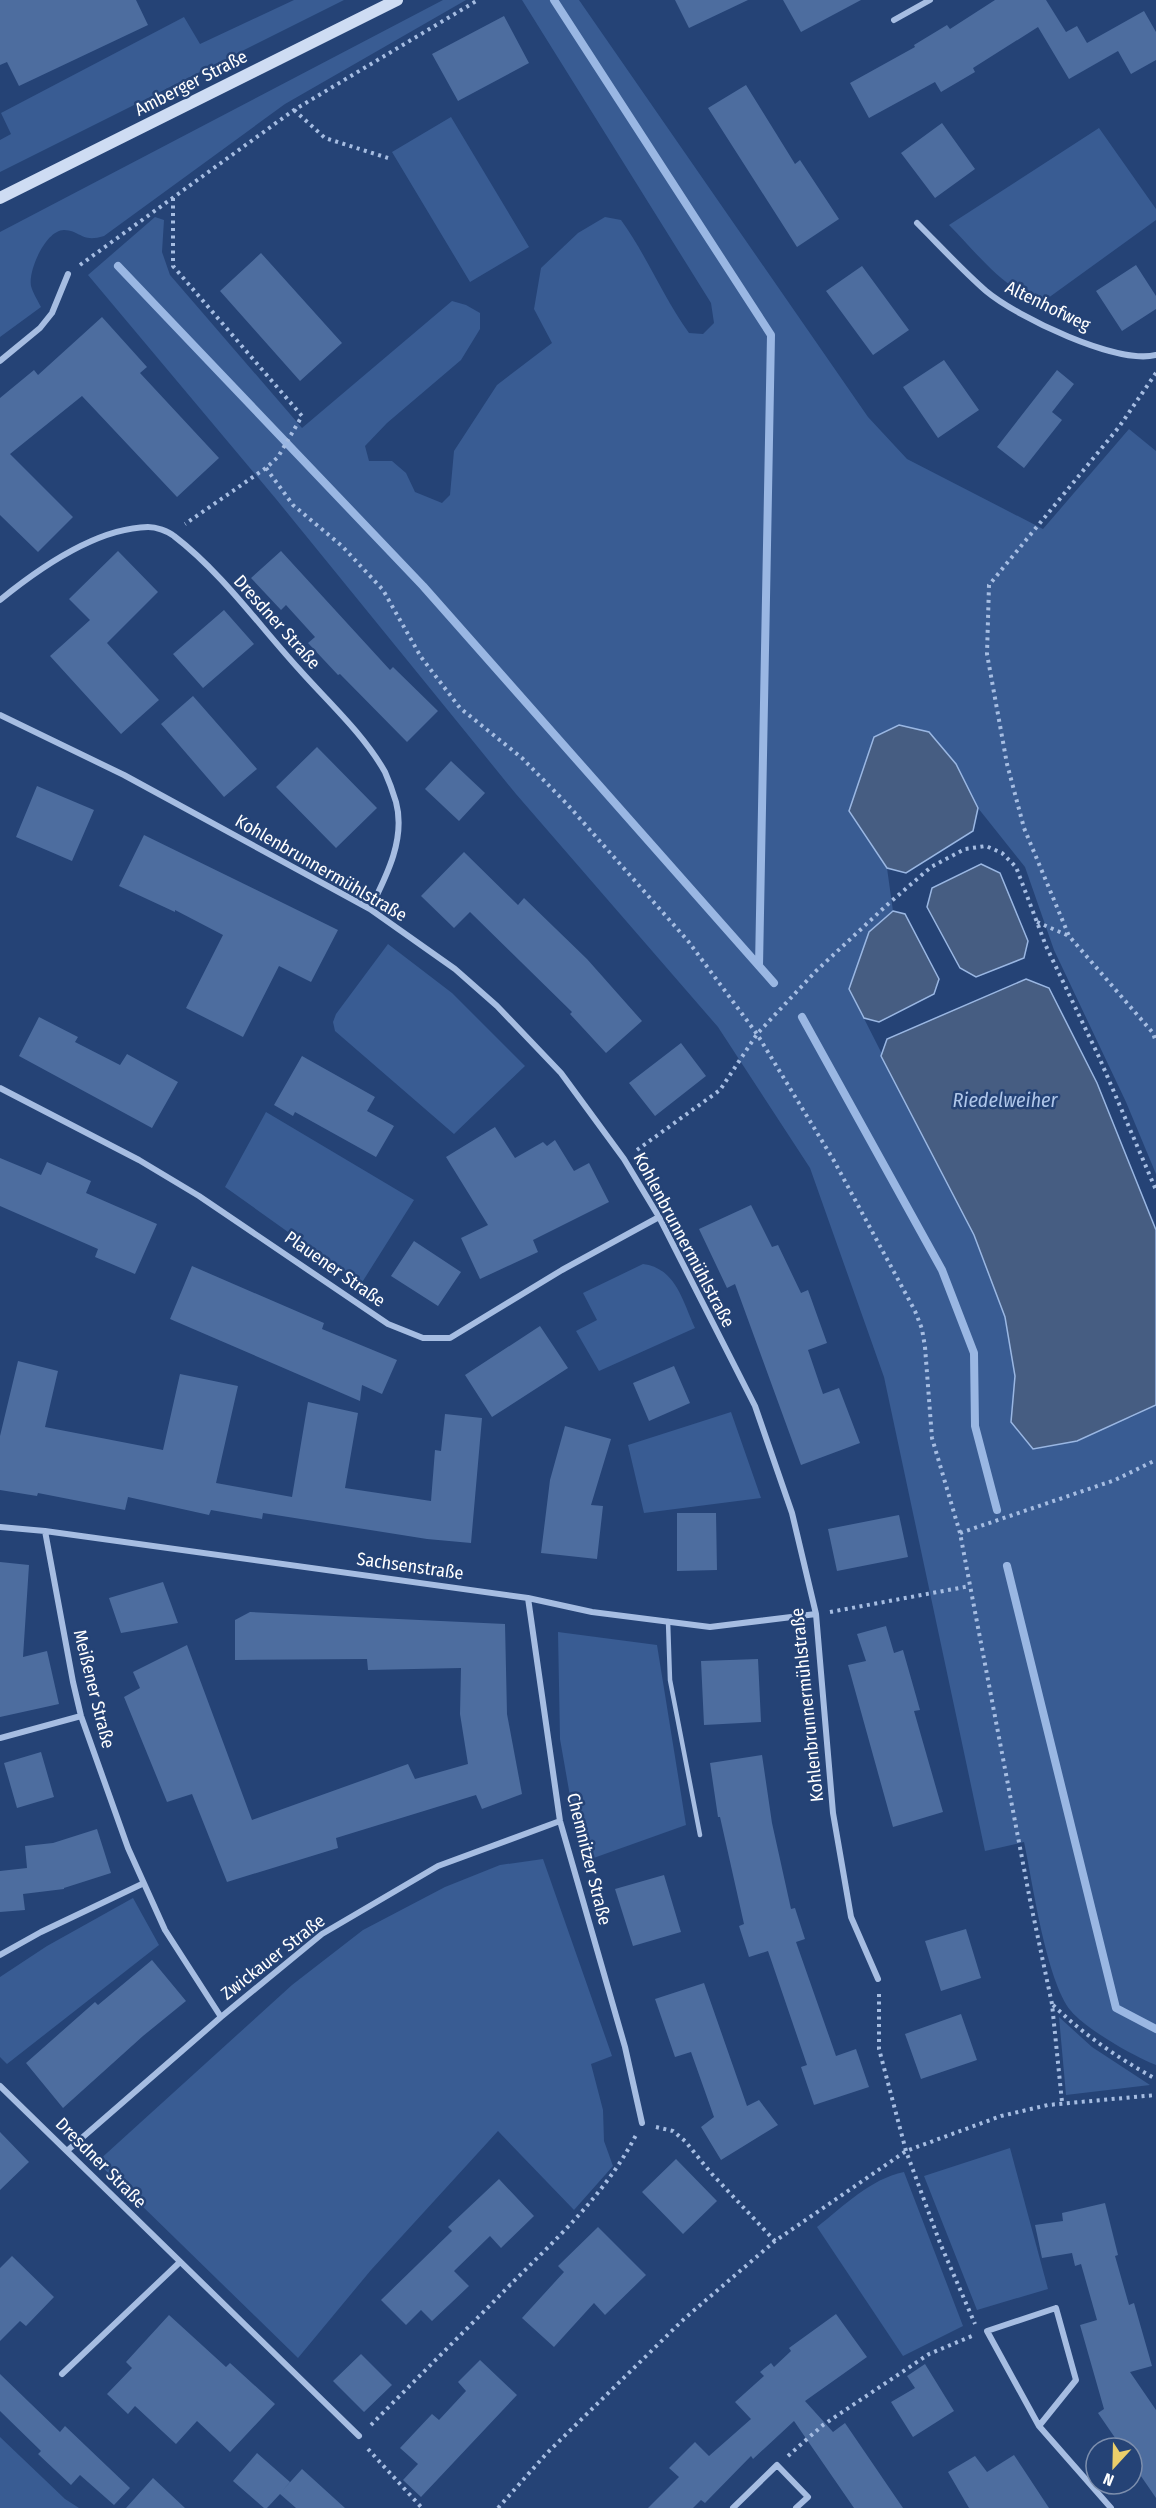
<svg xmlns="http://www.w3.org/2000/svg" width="1156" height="2508" font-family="'Fira Sans Condensed',sans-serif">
  <rect width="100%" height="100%" fill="#254376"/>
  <path fill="#395c93" d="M294,0H344L0,172V140L11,134L1,113L184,17L200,44Z
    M443,0H466L285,104L104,236C81,243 82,231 64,230C46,230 28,270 31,286C33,293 38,301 41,307L0,337V232Z
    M522,0H579L868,417L907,459L1043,529L1129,429L1156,451V1174L1126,1102L1054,950L1025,867L978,808L956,764L849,811L887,868L893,911L869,932L849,989L974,1235L1005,1317L1015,1376L1012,1422L1130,1418L1156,1405V2065C1133,2056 1086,2029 1071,2011C1046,1980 1033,1884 1024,1842L985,1851L884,1377L810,1168L718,1027L516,794L276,499L88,275L155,217L164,220L162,252L170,275L302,428L452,301L466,305L480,313V329L461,360L387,423L365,446L369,461H392L406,473L415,492L442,503L450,495L454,451L497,385L552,343L534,309L541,268L578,233L605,217L621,220C647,256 663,297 689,333L703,334L714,323L711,303Z
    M451,117L529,247L470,282L392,152Z
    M1099,128L1156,209V220L1044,301C1004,291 978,254 949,225Z
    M388,944L452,993L525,1066L454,1134L335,1031L333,1022L336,1014Z
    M266,1112L414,1200L361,1284L225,1187Z
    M643,1264C676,1268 683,1302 695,1328L599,1371L576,1331L597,1320L583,1293Z
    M731,1412L761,1498L644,1513L628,1445Z
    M558,1632L657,1645L686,1825L588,1860L574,1819L560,1739Z
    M543,1859L612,2056L591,2064L603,2110L604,2141L613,2166L574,2210L498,2131L371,2270L298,2358L97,2162L292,1985L363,1930L445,1887L500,1865Z
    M133,1898L159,1945L7,2064L0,2057V1977L47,1946Z
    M1059,2017L1092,2047L1150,2085L1066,2095Z
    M1010,2148L1048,2289L977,2310L924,2176Z
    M904,2172L963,2326L903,2356L817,2227C844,2206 870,2179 904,2172Z
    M0,2437L65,2499L79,2508H0Z"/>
  <path fill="#465d82" stroke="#9ab7e3" stroke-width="1.5" d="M899,725L929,732L956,764L978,808L973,831L906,873L887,868L849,811L874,737Z
    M981,864L1000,873L1028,941L1024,958L976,977L960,968L927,907L932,888Z
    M893,911L905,914L939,979L934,994L879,1022L864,1018L849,989L869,932Z
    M1026,979L1049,988L1097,1083L1156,1230V1405L1077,1441L1033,1449L1011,1422L1015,1376L1005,1317L974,1235L881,1056L887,1039Z"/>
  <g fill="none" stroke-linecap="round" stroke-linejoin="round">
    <path stroke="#9ab7e3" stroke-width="8" d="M554,0L771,335L759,966L774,983
      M118,266L423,586L759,966
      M802,1017L942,1270L974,1353L975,1426L997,1510
      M1007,1566L1116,2008L1156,2029"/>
  </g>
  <path fill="#4d6d9f" d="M0,0H136L148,25L19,86L7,62L0,65Z
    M675,0H748L689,28Z
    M783,0H861L801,32Z
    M995,0H1046L1066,32L1077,26L1087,43L1144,11L1156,32V60L1131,74L1118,51L1069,79L1038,27L973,68L975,72L941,92L935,82L869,118L850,83L915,47L914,45L947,25L950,29Z
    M504,16L529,63L458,101L432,54Z
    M746,85L795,164L800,160L839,219L797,247L708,108Z
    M942,123L975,169L935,198L901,153Z
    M261,253L342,343L300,381L220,291Z
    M1136,265L1156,296V309L1122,331L1096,291Z
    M862,266L909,330L873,355L826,291Z
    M102,317L147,367L140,373L219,458L177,497L82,396L10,454L73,517L38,552L0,515V398L34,370L38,375Z
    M944,360L979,410L938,438L903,387Z
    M1057,370L1074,384L1052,412L1062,420L1024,468L997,447Z
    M118,551L158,592L107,643L159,700L121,734L50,656L90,620L69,599Z
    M281,551L390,670L393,667L438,711L407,742L340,674L338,675L308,643L315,637L286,605L281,610L251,578Z
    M224,610L254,644L203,688L173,654Z
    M193,696L257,769L224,797L161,724Z
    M317,747L377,808L336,848L276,787Z
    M451,761L485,793L459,821L425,789Z
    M37,786L94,810L72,861L16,837Z
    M144,835L338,930L311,982L279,966L243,1037L186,1008L223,935L175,910V912L119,886Z
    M464,852L518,905L524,898L587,959L642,1021L606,1053L570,1014L572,1012L470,912L454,928L421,896Z
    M39,1017L78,1037L75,1042L120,1065L127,1054L178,1082L152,1128L19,1056Z
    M681,1043L706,1076L655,1116L629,1083Z
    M302,1056L375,1097L367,1111L394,1126L376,1157L295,1112L293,1116L274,1105Z
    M495,1127L515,1158L543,1142L547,1146L555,1140L574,1171L589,1163L609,1202L533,1240L538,1252L480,1279L461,1238L488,1225L446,1157Z
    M0,1158L41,1175L47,1162L91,1181L86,1193L157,1224L135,1274L95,1257L98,1249L0,1206Z
    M751,1205L772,1247L778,1245L801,1293L808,1290L827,1343L808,1350L823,1394L839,1388L860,1443L801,1465L735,1284L727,1288L699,1229Z
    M414,1241L461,1272L438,1306L391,1276Z
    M192,1266L324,1323L322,1329L397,1360L382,1394L362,1385L360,1401L170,1319Z
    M540,1326L568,1368L492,1417L465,1375Z
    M18,1361L58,1371L45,1427L163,1450L180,1374L238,1386L216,1483L292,1497L308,1402L358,1413L345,1488L431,1501L435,1450L441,1451L445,1414L482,1418L471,1543L427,1539L263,1513L262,1519L211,1510L209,1515L128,1497L125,1510L38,1493L37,1496L0,1490V1436Z
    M674,1366L690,1403L649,1421L633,1383Z
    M565,1426L611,1439L591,1505L603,1506L597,1559L541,1553L550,1480Z
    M677,1513H716L717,1570L677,1571Z
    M899,1515L908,1557L837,1571L828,1529Z
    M0,1562L29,1565L23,1657L47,1651L59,1704L0,1717Z
    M163,1582L178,1623L121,1633L109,1598Z
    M250,1612L505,1624L507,1714L522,1794L482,1809L476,1795L336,1838L338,1848L227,1882L192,1794L167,1802L124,1697L140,1688L133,1672L187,1645L252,1820L408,1764L415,1779L468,1764L460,1714L461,1668L368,1670L367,1659L235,1660V1620Z
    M886,1626L894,1653L903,1650L920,1710L914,1711L943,1812L893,1827L848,1665L866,1661L857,1634Z
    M758,1659L761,1722L704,1725L701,1661Z
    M41,1752L54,1797L17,1808L4,1763Z
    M762,1755L772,1823L791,1909L795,1908L805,1939L796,1942L836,2056L856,2049L869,2087L814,2105L801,2067L807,2065L768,1951L749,1957L739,1926L744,1924L720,1817H718L710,1763Z
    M97,1829L111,1873L64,1888V1889L23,1894L25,1910L0,1912V1871L27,1868L25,1846L53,1843Z
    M664,1875L681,1932L633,1946L615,1889Z
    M966,1929L981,1978L941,1991L925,1941Z
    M152,1960L186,2001L143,2036L63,2108L26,2063L95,2002L98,2005Z
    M704,1983L747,2106L759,2100L778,2125L721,2160L701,2127L714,2117L691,2052L675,2057L655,1999Z
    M961,2014L977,2060L921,2079L905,2034Z
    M0,2132L29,2162L0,2190Z
    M676,2159L717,2201L683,2234L642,2192Z
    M499,2179L534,2216L501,2248L490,2236L454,2271L469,2286L432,2321L421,2310L406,2325L381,2300L452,2231L448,2227Z
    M1105,2203L1118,2255L1115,2256L1129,2305L1134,2303L1152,2366L1130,2372L1156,2410V2498L1132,2463V2448H1122L1098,2413L1104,2409L1080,2325L1097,2320L1081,2264L1075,2266L1072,2253L1042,2258L1035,2225L1063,2221L1062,2213Z
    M598,2227L646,2275L605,2315L594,2303L554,2347L522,2318L564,2272L558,2266Z
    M12,2256L54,2297L26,2326L20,2321L0,2341V2268Z
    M836,2314L867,2357L805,2401L833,2432L845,2423L903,2508H854L794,2421L753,2459L751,2456L705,2503L701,2500L693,2508H648L679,2477L669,2468L695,2442L709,2456L751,2419L735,2402L764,2376L760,2372L771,2363L774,2367L791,2351L789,2348Z
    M169,2315L226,2367L230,2363L275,2404L230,2452L197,2421L176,2444L135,2406L128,2414L107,2394L132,2368L126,2362Z
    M361,2354L392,2385L364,2412L333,2381Z
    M480,2360L517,2395L421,2497L403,2480L418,2464L400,2448L432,2414L439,2420L466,2391L458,2382Z
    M925,2364L954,2411L913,2437L891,2402L915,2388L907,2376Z
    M0,2374L60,2432L65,2426L130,2488L114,2505L80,2475L71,2485L38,2454L41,2451L0,2411Z
    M257,2453L290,2482L282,2491L302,2469L345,2508H296L280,2494L267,2508H264L233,2481Z
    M1014,2455L1049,2508H969L948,2472L975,2456L987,2472Z
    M153,2478L185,2508H126Z"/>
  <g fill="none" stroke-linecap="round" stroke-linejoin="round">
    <path stroke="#a6bde2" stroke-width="4" stroke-dasharray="3 4.5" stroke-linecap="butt" d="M294,110L325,138L388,158
      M173,198V266L302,416L278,457L266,468L185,524
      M80,265L294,110L478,0
      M1156,373L1119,427L989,585L987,654L1007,764L1024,828L1069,936L1153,1033L1156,1042
      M266,468L293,505L342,546L383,590L421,657L460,708L522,758L567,804L688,941L757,1034L833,1159L915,1311L922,1329L925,1347L932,1438L960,1533L1030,1900L1052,2004L1062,2102
      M1037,922L1069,936
      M637,1150L720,1090L757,1034L816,971L887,905L931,867L965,849L986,846L1002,853L1016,867L1046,946L1099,1057L1156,1190
      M960,1533L1115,1480L1156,1460
      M830,1612L970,1586
      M879,1994V2049L906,2151L940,2243L975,2324
      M1053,2005C1084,2035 1118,2058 1156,2079
      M656,2127L673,2131L685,2141L711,2173L775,2241
      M371,2425C417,2378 464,2332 510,2285C557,2238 605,2195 636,2135
      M368,2449L422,2508
      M788,2456L823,2425L929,2354L972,2336
      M498,2508L547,2453L685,2318L775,2241L906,2151L1001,2116L1048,2105L1156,2095"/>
    <path stroke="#a6bde2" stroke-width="4.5" d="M668,1621L670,1680L700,1835"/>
    <path stroke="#a6bde2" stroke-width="6" d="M894,20L930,0
      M917,223C940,246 962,270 986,291C1017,317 1117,365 1156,355
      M0,361L40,328L52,313L68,274
      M0,600C38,569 97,528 148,527C156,527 168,531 174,536C221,572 258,624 298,668C327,701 363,733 385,772C389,781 393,792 396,802C406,839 386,877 370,909
      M0,715L124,775L370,909L455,969L497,1006L561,1073L624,1159L659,1217L755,1406L792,1513L816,1614L833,1813L851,1917L878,1979
      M0,1088L139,1160L199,1196L388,1324L423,1338H450L562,1270L659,1217
      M0,1527L45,1531L528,1598L592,1612L710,1627L816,1614
      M45,1531L73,1682L81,1716L128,1848L165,1930L221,2017
      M528,1598L560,1821L625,2047L642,2123
      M0,1738L81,1716
      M0,1955L41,1932L142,1884
      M0,2086L359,2436
      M68,2150L221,2017L322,1934L438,1866L560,1821
      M62,2374L180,2262
      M1039,2426L1076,2380L1056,2308L987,2331L1039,2426L1111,2508
      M733,2508L777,2465L808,2497L796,2508"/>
    <path stroke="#cedcf3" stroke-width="12" d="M0,198L397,0"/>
  </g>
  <g text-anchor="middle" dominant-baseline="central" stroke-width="5" stroke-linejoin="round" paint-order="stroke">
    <g font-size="18" fill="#fff" stroke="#254376">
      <text transform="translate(191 83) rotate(-27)">Amberger Straße</text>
      <text transform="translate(1048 306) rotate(26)">Altenhofweg</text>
      <text transform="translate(277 622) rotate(48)">Dresdner Straße</text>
      <text transform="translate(321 868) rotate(30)">Kohlenbrunnermühlstraße</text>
      <text transform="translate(684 1240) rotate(62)">Kohlenbrunnermühlstraße</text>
      <text transform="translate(335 1269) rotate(35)">Plauener Straße</text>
      <text transform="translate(410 1566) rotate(8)">Sachsenstraße</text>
      <text transform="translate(94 1689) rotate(76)">Meißener Straße</text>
      <text transform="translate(807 1705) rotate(-96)">Kohlenbrunnermühlstraße</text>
      <text transform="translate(589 1859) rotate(76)">Chemnitzer Straße</text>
      <text transform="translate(273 1957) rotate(-38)">Zwickauer Straße</text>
      <text transform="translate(101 2163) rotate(45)">Dresdner Straße</text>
    </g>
    <g font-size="20" font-style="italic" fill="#b0c7ea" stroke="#254376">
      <text x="1005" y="1100">Riedelweiher</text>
    </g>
  </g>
  <g transform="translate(1114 2466) rotate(202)"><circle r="28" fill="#254376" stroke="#7c8ead" stroke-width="1.5"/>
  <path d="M0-4.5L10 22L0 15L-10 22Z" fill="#ebce6a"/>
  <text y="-9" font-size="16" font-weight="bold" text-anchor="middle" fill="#ffffff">N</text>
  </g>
</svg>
